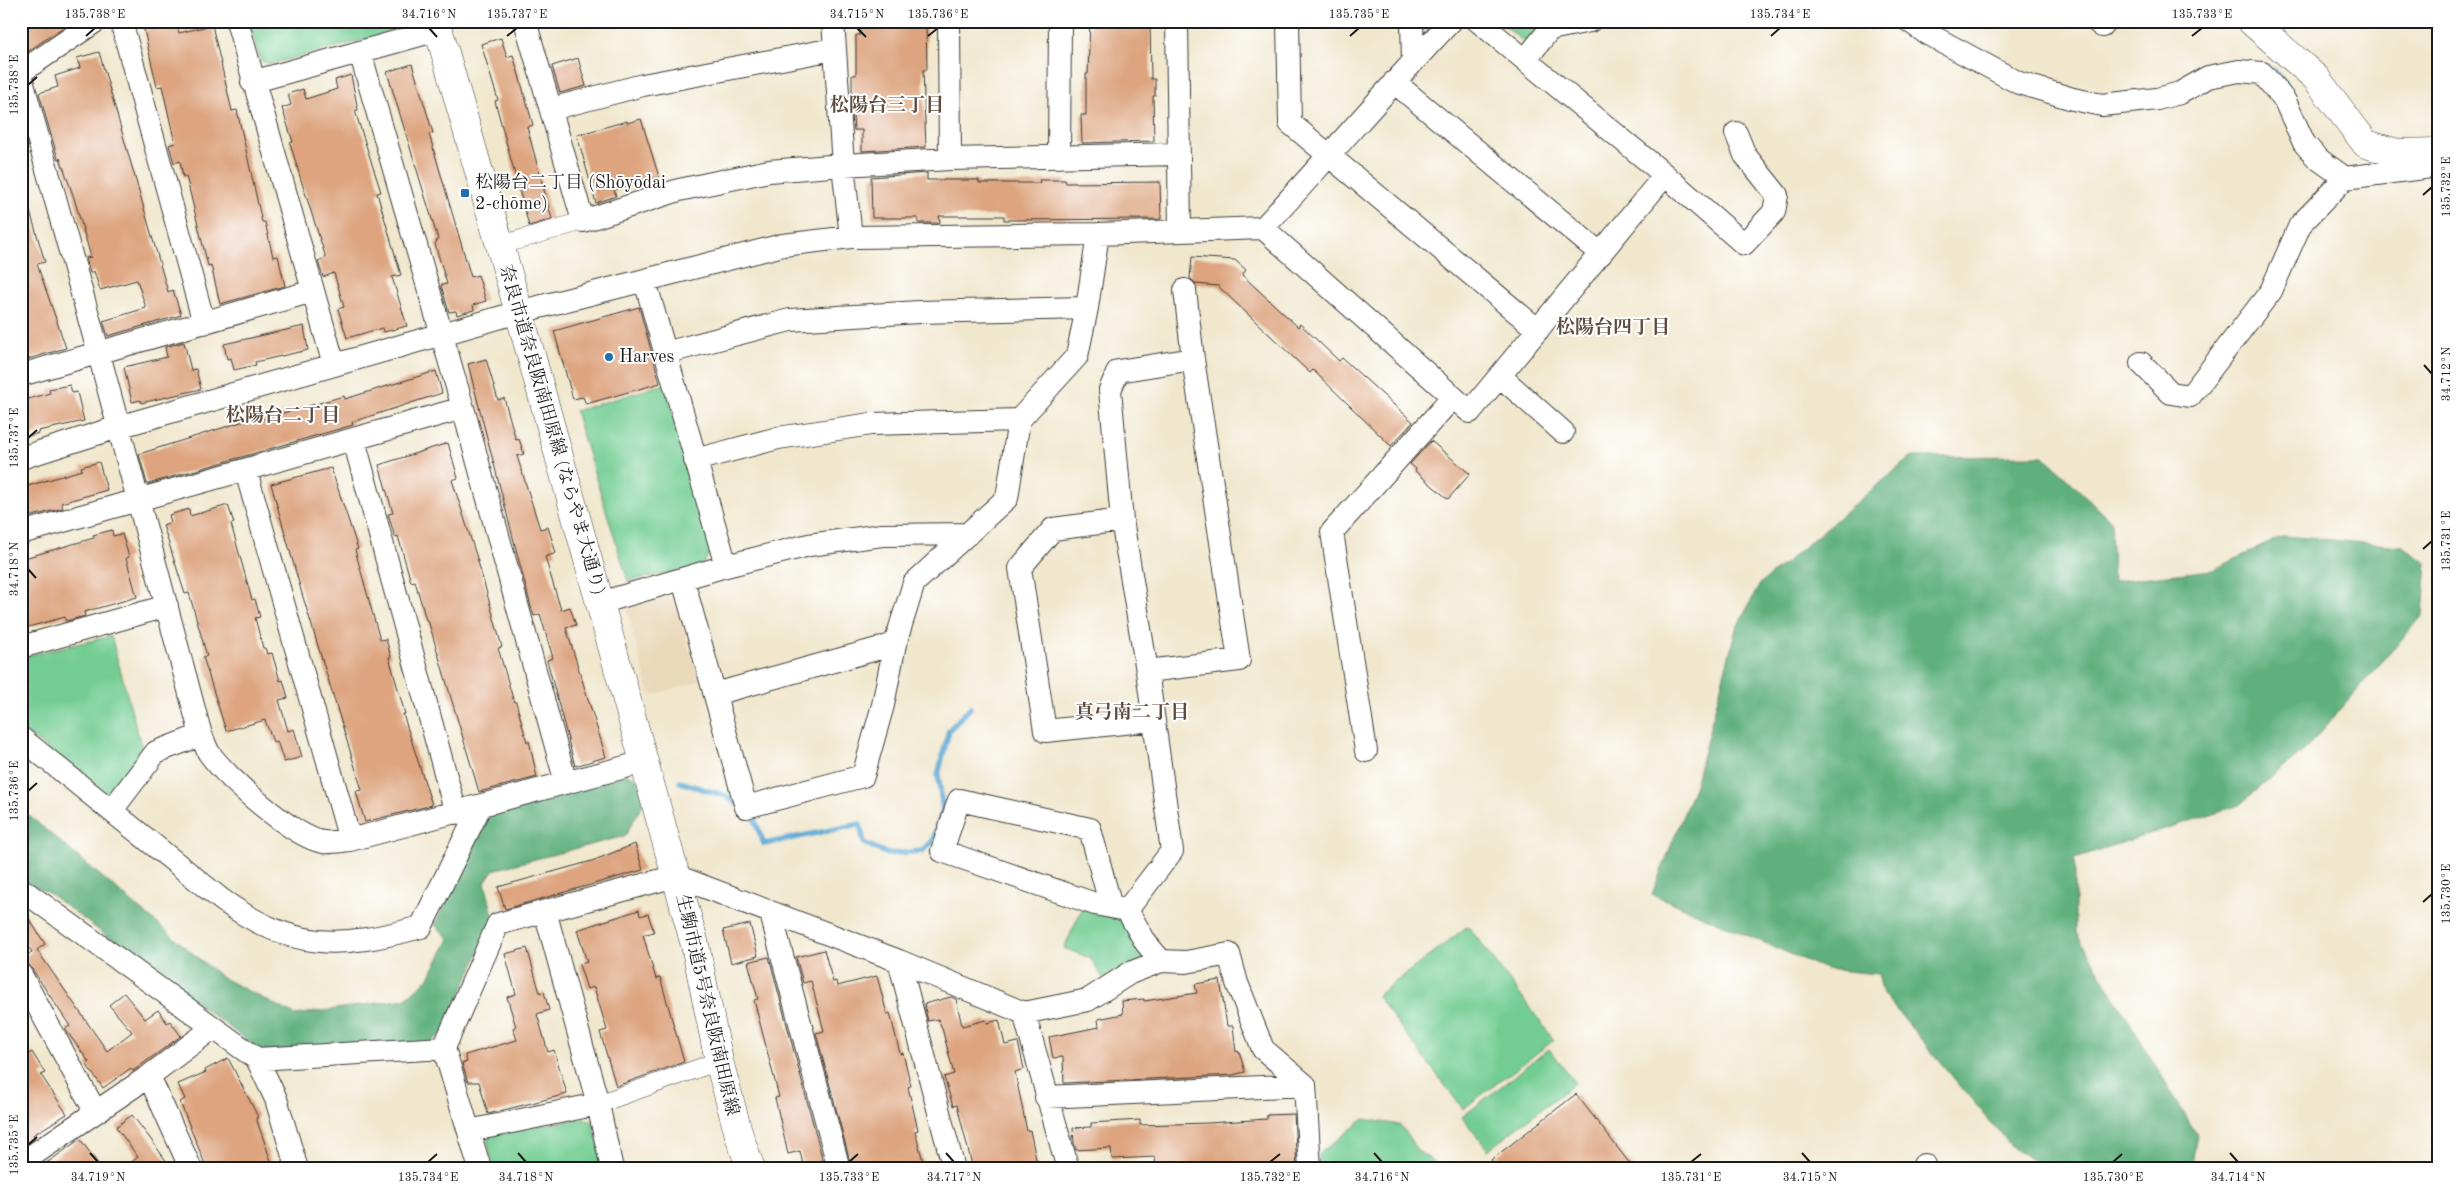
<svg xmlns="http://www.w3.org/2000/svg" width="2460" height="1190" font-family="'Old Standard TT','Noto Serif JP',serif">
  <rect width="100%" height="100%" fill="#fff"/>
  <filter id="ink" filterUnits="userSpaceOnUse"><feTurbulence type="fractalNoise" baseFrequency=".02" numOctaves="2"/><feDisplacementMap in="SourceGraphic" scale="10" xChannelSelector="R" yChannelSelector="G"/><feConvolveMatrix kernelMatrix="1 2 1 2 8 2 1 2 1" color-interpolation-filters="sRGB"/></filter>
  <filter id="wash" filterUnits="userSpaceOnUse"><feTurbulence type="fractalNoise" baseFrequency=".0096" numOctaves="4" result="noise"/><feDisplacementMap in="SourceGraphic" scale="20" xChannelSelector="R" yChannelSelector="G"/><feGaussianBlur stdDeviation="1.12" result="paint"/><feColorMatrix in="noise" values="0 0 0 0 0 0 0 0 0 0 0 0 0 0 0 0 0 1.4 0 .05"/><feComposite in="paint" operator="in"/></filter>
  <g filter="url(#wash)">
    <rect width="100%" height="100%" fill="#f0e7cd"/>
    <path fill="#ead8ba" d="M665,597L675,602L699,681L650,696L627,609Z"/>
    <path fill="#73cd93" stroke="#487458" d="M248,21H403L402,30L271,64L261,61Z
      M1498,21H1554L1523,41Z
      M665,384L711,551L701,567L628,581L575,411Z
      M111,636L144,756L118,792L103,791L21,729V657Z
      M1082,909L1120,913L1145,959L1103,978L1090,958L1064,948Z
      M1468,926L1554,1040L1463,1109L1377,996Z
      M1549,1049L1575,1083L1488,1150L1462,1117Z
      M583,1118L593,1122L604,1169H493L486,1135Z
      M1364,1119L1400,1125L1418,1151L1444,1169H1318L1319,1154Z"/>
    <path fill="#5eb07d" stroke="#3d664c" d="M2044,456L2111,521L2113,581L2213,570L2283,536L2402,546L2427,562L2423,615L2304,751L2239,805L2075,858V931L2197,1135L2191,1169H2046L2010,1145L1883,994L1878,974L1825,969L1652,894L1695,785L1736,629L1760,584L1911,457Z
      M627,774L638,779L644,802L625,836L493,870L485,882L494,920L443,1033L429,1043L261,1051L50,894L21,879V809L221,977L295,1015L405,999L428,979L449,939L435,925L480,818Z"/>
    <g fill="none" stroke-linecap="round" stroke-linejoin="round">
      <path stroke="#58a5d1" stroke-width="5.5" d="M2273,70L2284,81L2287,91
        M680,782L726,796L738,805
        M747,812L754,818L764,844L860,824L864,843L888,854L922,851L932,842L943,811L938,775L949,730L970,708"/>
    </g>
    <g id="blocks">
      <path fill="#dda47f" d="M21,21H72L27,52L21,43Z
        M142,21H176L179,33L212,25L232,111L237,110L262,222H265L273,257L278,256L285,286L220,304L211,265L208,266L186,176L183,177L180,161L174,163L169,145L175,143L162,86L157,87Z
        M860,21H926L927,70H923L926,147L862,151V130H854L852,101V75H856V35H860Z
        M1090,21H1150L1151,79H1155V96H1153L1154,141L1082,143L1081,115H1086V74H1088Z
        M501,38L507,57L513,55L518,72L533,125L527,127L552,219L529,226L495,101L498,100L481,44Z
        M99,52L168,292L173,290L181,315L108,336L103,321L146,308L137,280L100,290L94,271L90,273L86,258L91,257L74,198L60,158L58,159L39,93L58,87L55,76L80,68L77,58Z
        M578,58L586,86L560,93L552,66Z
        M412,64L433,133L429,134L458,233L471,277L478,275L486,301L473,305L474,310L457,315L456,311L449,312L441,285L447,284L435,244L438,239L387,72Z
        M351,75L358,110L355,111L381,192L377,193L401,275L392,277L407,326L384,332L382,328L347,338L338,309L344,307L334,273L323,277L318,261L326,258L301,180L290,143L293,142L282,108L291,105L288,94L303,89L306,99L337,89L335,80Z
        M641,119L659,177L614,190L616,196L596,203L577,135L627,121V123Z
        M927,173V180H979V183H1040L1039,180H1065L1066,183L1160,182L1161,219L1004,220V216H939L940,223H918V218H872L871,177Z
        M26,198L45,262L37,264L66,348L21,361V199Z
        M1192,257L1235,260L1246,270L1242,275L1298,327L1300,324L1339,361L1342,358L1413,422L1391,446L1313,370L1310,373L1218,286L1196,284L1190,278Z
        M639,307L660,383L586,404L583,397L573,399L554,331Z
        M304,326L308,350L255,362L256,365L234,370L231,358L227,359L224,344Z
        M184,342L191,370L196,369L201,389L141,403V400L132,402L124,367L167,357L165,347Z
        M486,359L498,400L504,398L516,440L519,439L524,454L517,456L540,529L548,527L556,553L545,557L561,610L570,607L576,625L566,628L606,757L575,766L547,660L553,658L540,614L534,616L531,607L468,364Z
        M436,371L442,393L352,422L353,425L147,484L139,454L254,418L255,421L344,396L345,399Z
        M70,385L72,393L77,392L84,421L38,431L39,433L21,438V401L50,393L49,389Z
        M1431,441L1470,474L1448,499L1415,471L1416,469L1410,464Z
        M448,443L458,478L452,480L477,558L502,647L498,648L514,702H516L527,742L529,741L537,777L479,792L428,620H426L415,581L411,582L398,536L395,537L388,514L393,513L379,465Z
        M99,462L107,490L61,503L63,508L21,519V488L82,470L81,467Z
        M331,468L358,549L355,550L380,640L386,639L391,657H389L405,714H403L432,805L365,822L356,791L362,790L303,597L271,484Z
        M228,505L234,523L231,524L252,600L255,599L260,617L255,618L263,648H265L267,654L272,653L280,681L283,680L288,698L279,700L288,731L294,729L302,757L284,762L277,741L273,742L265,720L226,731L203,657L207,656L189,593L185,594L163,525L171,522L169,515L189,509L190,516Z
        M112,530L113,536L122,534L129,557L126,558L137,597L84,612L85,616L66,621L65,617L21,629V559L94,538L93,535Z
        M635,844L643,870L505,909L498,887L592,861Z
        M21,906L45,944L37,950L107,1051L132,1032L109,1005L124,993L145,1019L158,1010L167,1023L170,1021L181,1036L133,1071L131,1068L103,1088L86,1064L89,1062L65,1029L70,1026L24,957L32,952L21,937Z
        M639,910L640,916L648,914L654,932L643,935L656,979L660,977L684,1062L616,1086L600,1032L607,1030L594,987L587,989L579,964L587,962L577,930Z
        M750,924L758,956L731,963L723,930Z
        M527,948L540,993L544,992L549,1010L537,1014L548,1052L554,1050L567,1094L488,1114L479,1082H468L462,1063L467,1062L465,1055L517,1040L513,1028L516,1027L507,997L516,994L505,954Z
        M824,950L833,982L836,981L837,986L877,976L887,1014L890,1013L900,1054L903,1053L911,1086L908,1087L918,1130L915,1131L925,1169H852L816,1033L824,1031L811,981L803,983L796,957Z
        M769,957L825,1169H804L800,1151L788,1154L775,1098L779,1097L754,1000L758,999L748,962Z
        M1220,980L1227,1026H1233L1236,1052L1239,1051L1245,1072L1233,1075L1064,1083L1063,1057L1053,1058L1049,1037L1099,1027L1098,1019L1123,1014L1122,1001L1144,999V1001L1197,993L1195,984Z
        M951,997L956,999L962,1026L986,1020L987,1023L999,1020L1005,1045L1018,1042L1024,1069L1015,1072L1027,1131L1030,1130L1038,1169H973L957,1105L953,1106L944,1077L954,1074L942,1028L938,1019L928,1021L924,1004Z
        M32,1052L45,1073L41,1075L67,1114L33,1135L35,1138L21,1147V1059Z
        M228,1058L258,1117L256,1118L272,1164L258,1169H207L180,1102L185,1099L178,1084L206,1072L205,1070Z
        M1576,1094L1634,1169H1498L1491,1160Z
        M1294,1114L1297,1169H1156L1155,1157L1112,1159L1111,1148L1076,1150L1074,1143L1073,1128L1091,1127V1123L1140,1120V1125L1208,1123L1267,1119V1115Z
        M132,1115L149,1137L172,1169H122L138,1157L116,1127Z
        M80,1139L102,1169H36L51,1160Z"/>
    </g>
  </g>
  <g filter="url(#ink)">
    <use href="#blocks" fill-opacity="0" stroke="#3c3a37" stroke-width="1"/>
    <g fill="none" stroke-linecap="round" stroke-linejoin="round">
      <defs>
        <path id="pedestrian" d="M501,245L583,221
          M598,1104L719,1061"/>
        <path id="minor" d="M121,21L204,323
          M237,21L334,365
          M525,21L583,221L679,190L769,171L843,165L950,159L1179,154
          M833,21L843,165L851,237
          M949,21L950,159
          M1177,21L1180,231
          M1288,21L1290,123L1538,330
          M1412,21L1413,61
          M1909,21L1926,33L2019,83L2073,99L2102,105L2157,99L2180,93L2208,77L2239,71L2262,73L2285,101L2304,143L2317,158L2345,178L2431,167L2439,162
          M2096,21L2102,26L2106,21
          M360,52L463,408L566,783
          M1526,59L1550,29L1590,21
          M21,72L96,21
          M21,77L99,354L201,735C204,741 206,748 209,753C227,778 293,837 323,842C331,843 341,841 350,840L644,762
          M252,82L438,30
          M1394,82L1601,254
          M551,109L643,85L834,49
          M1059,157L1060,21
          M1665,175L1744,244L1774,212L1777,195L1745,155L1736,133
          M1263,228C1327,159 1387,89 1451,21
          M645,281L726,566L809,545L882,535L968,534
          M665,353L790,320L919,312L1087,308L1098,234
          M2141,363L2171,393L2190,396L2271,291L2300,225L2345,178
          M21,375L313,291
          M1500,376L1563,432
          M354,440L456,813
          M21,458L118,427L519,312L783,245L851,237L1098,234L1263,228L1470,412L1665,175L1478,21
          M695,460L778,438L871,424L1019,420
          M246,471L350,840
          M1122,520L1053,529L1020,568L1045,731L1153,720
          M21,533L463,408
          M683,580L746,807L863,776L883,705L895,644L914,583L1007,498L1019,420L1077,356L1087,308
          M600,603L726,566
          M21,647L167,606
          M1147,671L1239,660L1193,359L1185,290
          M715,694L895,644
          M21,738L222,900C295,951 338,949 421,927L480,807
          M1366,751L1332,532L1453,397
          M112,810L156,752L201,735
          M21,889L257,1059L444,1048L498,924L676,876L899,961L1024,1013L1068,1169
          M1111,907L1090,829L959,800L942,851L1095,904L1127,910L1146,943L1161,961
          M1127,910L1172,851L1147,671L1122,520L1110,390L1118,371L1193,359
          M545,911L598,1104L612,1169
          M771,914L839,1169
          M899,961L954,1169
          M21,975L95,1111
          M1024,1013L1088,1000L1130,973L1161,961L1186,962L1229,954L1237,983L1263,1049L1305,1085L1310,1169
          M444,1048L480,1169
          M257,1059L276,1099L297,1169
          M149,1076L191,1169
          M1046,1097L1305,1085
          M469,1131L598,1104
          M21,1163L149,1076L213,1028
          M1923,1169L1924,1165"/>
        <path id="tertiary" d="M436,21L519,312L695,945L719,1061L739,1135L751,1169
          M2251,21L2316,78L2366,144L2397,153L2439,152"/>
      </defs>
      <use href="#pedestrian" stroke="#3c3a37" stroke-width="19"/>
      <use href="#minor" stroke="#3c3a37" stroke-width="24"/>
      <use href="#tertiary" stroke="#3c3a37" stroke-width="29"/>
      <use href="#pedestrian" stroke="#fff" stroke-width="18"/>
      <use href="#minor" stroke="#fff" stroke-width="22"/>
      <use href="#tertiary" stroke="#fff" stroke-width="28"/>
    </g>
  </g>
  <path fill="none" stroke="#1c1c1c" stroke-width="2" d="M429,28L437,37M857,28L866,37M86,36L95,28M507,36L517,28M928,36L938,28M1350,36L1359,28M1771,36L1780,28M2192,36L2202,28M28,85L37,77M2423,195L2432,187M2424,365L2432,374M28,438L37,430M2423,549L2432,541M28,569L36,578M28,791L37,783M2423,902L2432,894M28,1145L37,1137M90,1153L98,1162M518,1153L526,1162M946,1153L954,1162M1374,1153L1382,1162M1802,1153L1810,1162M2230,1153L2238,1162M428,1162L437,1154M849,1162L858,1154M1270,1162L1280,1154M1691,1162L1701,1154M2113,1162L2122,1154"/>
  <g fill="#1f6fb2" stroke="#fff" stroke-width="2">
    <rect x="460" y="188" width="10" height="10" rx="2.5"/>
    <circle cx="609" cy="357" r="5"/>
  </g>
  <g text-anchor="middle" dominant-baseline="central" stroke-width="4" stroke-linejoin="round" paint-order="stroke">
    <g font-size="18" fill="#1c1c1c" stroke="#fff" text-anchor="start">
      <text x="475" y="183">松陽台二丁目 (Shōyōdai<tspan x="475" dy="21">2-chōme)</tspan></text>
      <text x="619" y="357">Harves</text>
    </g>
    <g font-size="18" fill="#1c1c1c" stroke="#fff">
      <text transform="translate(552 430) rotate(74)">奈良市道奈良阪南田原線 (ならやま大通り)</text>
      <text transform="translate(707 1005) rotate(77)">生駒市道5号奈良阪南田原線</text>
    </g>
    <g font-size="19" font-weight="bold" fill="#604c3f" stroke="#fff">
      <text x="887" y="106">松陽台三丁目</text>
      <text x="1613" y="328">松陽台四丁目</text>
      <text x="283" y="416">松陽台二丁目</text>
      <text x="1132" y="713">真弓南二丁目</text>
    </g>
  </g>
  <rect width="2460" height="1190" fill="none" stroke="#fff" stroke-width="55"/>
  <rect x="28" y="28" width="2404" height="1134" fill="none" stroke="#1c1c1c" stroke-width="2"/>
  <g font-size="12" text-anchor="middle" fill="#1c1c1c">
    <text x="95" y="18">135.738°E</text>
    <text x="429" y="18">34.716°N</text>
    <text x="517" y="18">135.737°E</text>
    <text x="857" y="18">34.715°N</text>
    <text x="938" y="18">135.736°E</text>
    <text x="1359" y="18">135.735°E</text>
    <text x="1780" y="18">135.734°E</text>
    <text x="2202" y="18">135.733°E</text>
    <text transform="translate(14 85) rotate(-90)" y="4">135.738°E</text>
    <text transform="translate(2446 187) rotate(-90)" y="4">135.732°E</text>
    <text transform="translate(2446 374) rotate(-90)" y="4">34.712°N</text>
    <text transform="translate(14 438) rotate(-90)" y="4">135.737°E</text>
    <text transform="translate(2446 541) rotate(-90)" y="4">135.731°E</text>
    <text transform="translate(14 569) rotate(-90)" y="4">34.718°N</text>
    <text transform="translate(14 791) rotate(-90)" y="4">135.736°E</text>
    <text transform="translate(2446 894) rotate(-90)" y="4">135.730°E</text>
    <text transform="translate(14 1145) rotate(-90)" y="4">135.735°E</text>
    <text x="98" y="1181">34.719°N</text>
    <text x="428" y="1181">135.734°E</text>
    <text x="526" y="1181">34.718°N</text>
    <text x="849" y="1181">135.733°E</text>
    <text x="954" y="1181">34.717°N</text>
    <text x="1270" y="1181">135.732°E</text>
    <text x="1382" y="1181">34.716°N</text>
    <text x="1691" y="1181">135.731°E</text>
    <text x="1810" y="1181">34.715°N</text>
    <text x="2113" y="1181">135.730°E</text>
    <text x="2238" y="1181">34.714°N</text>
  </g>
</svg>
